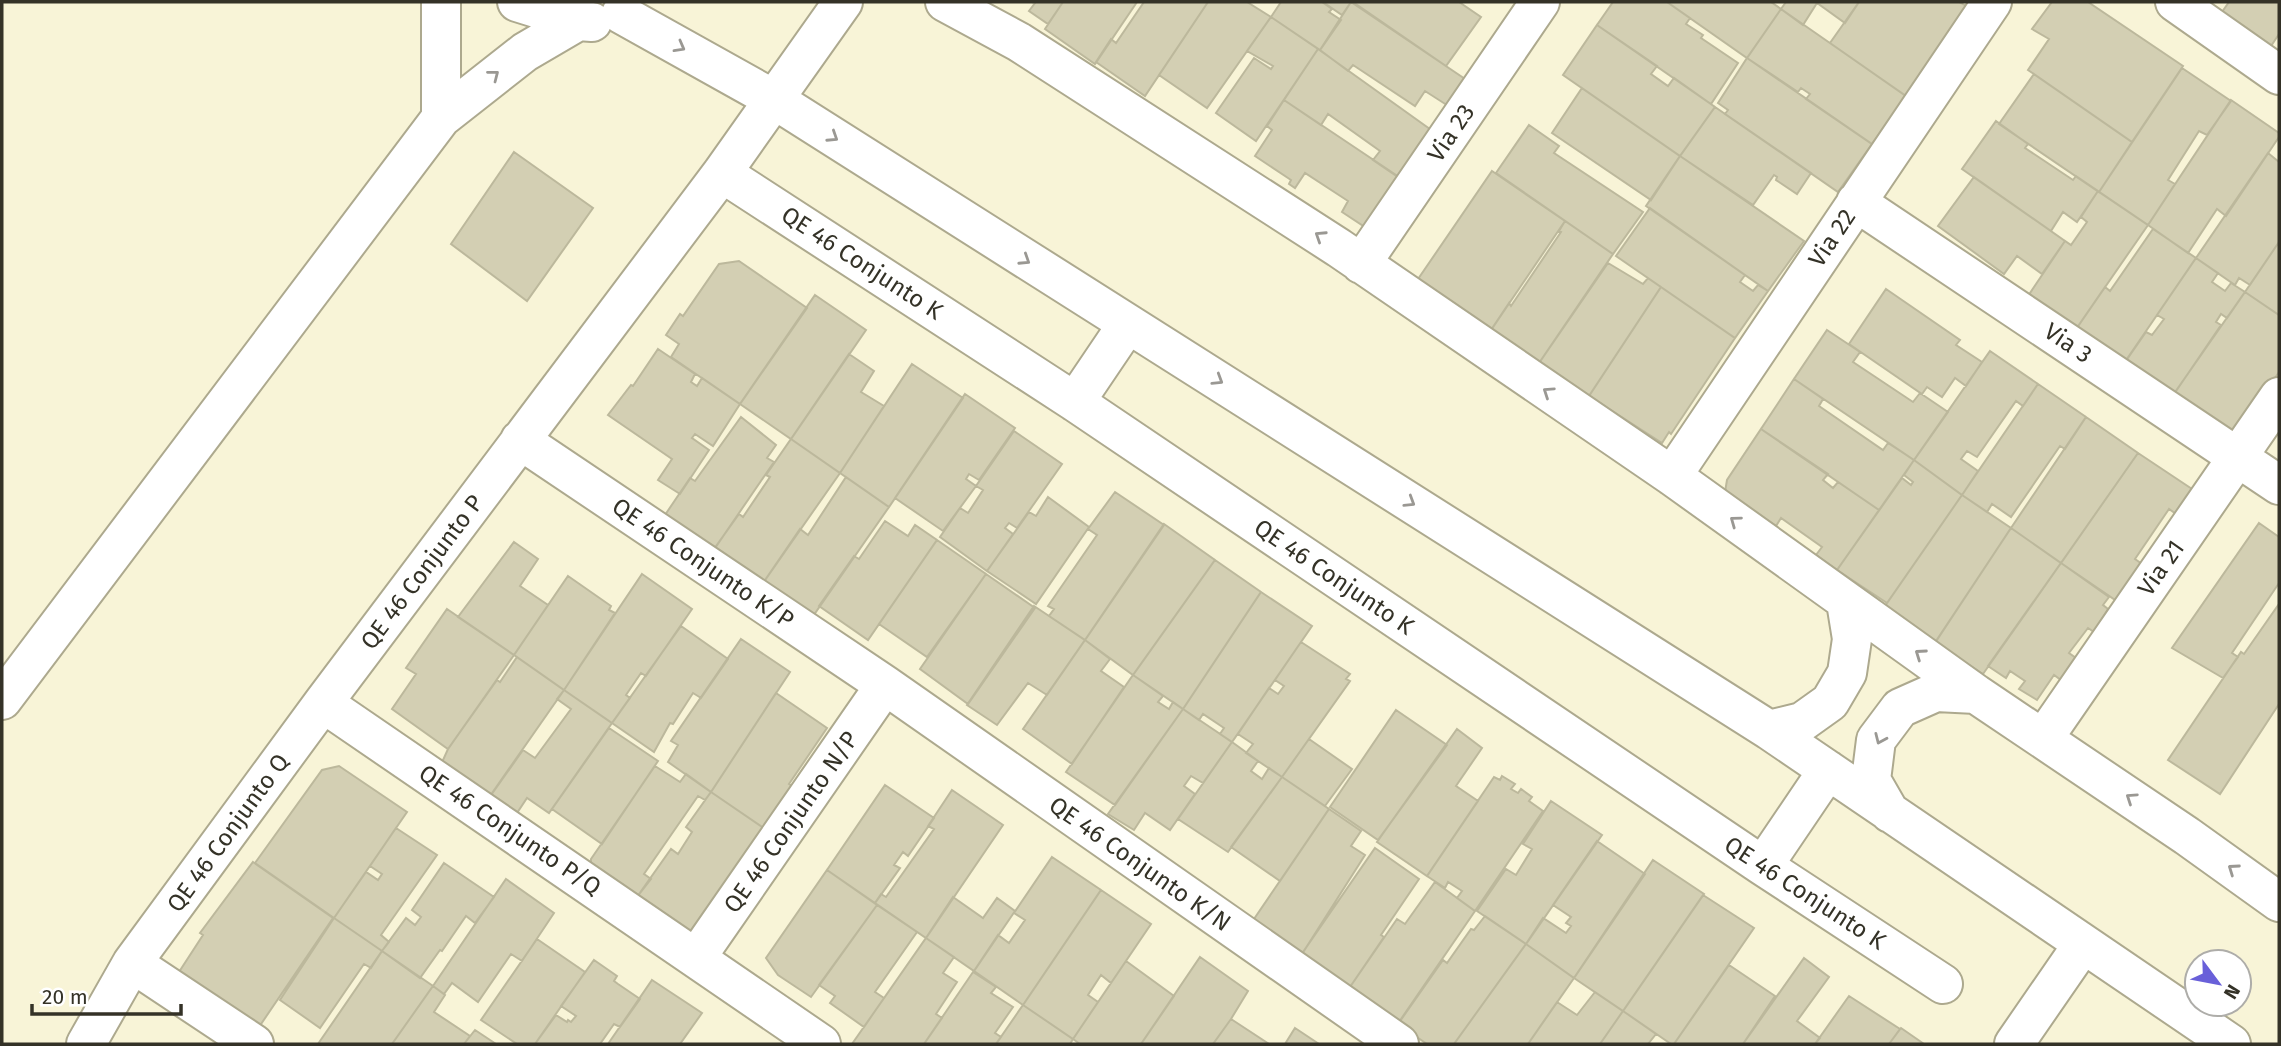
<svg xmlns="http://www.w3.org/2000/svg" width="2281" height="1046" font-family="'Fira Sans',sans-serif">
  <rect width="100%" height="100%" fill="#f8f4d7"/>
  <path fill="#d3cfb3" stroke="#bcb89c" stroke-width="2" d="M1032,2H1063L1048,24L1029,11L1035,3Z
    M1063,2H1137L1095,64L1045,29Z
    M1144,2H1208L1145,96L1096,62L1111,39L1116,43Z
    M1208,2H1247L1271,17L1207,108L1159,75Z
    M1281,2H1322L1332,9L1329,12L1341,20L1320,50L1271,17Z
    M1323,2H1351L1342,15Z
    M1351,2L1471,83L1453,109L1425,91L1415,106L1353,65L1348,71L1320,50Z
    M1353,2H1459L1481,17L1446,66Z
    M1613,2H1667L1690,18L1686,24L1703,35L1701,38L1738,63L1711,104L1597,25Z
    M1667,2H1771L1781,9L1747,58Z
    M1786,2H1859L1845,23L1817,3L1803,25L1781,9Z
    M1859,2H1959L1968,7L1906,96L1830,43Z
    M2052,2H2088L2183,66L2132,142L2028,70L2049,39L2032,29Z
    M2229,2H2279V34L2271,46L2222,12Z
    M1781,9L1906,96L1872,144L1806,99L1810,94L1801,88L1798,92L1747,58Z
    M1271,17L1318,49L1256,141L1216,113L1254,58L1271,69L1273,66L1247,51Z
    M1597,25L1657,66L1651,74L1668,86L1674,78L1715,107L1680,156L1563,75Z
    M1318,49L1434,132L1401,179L1373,160L1380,151L1328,114L1321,125L1284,100Z
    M1747,58L1872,144L1838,192L1725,114L1728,110L1718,103Z
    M2182,68L2231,101L2207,135L2199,131L2168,180L2175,184L2148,225L2099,192Z
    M2034,74L2132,142L2099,192L1999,124Z
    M1582,88L1680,156L1651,200L1552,133Z
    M1284,100L1405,181L1371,231L1342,212L1348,201L1305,173L1295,188L1289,184L1291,180L1255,156L1272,130L1267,126Z
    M2231,100L2279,133V137L2226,216L2217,209L2188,253L2148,225Z
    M1715,107L1811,173L1797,194L1776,180L1777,177L1774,175L1753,205L1680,156Z
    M1996,121L2028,144L2025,148L2073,180L2076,176L2098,191L2077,222L2063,212L2051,231L1962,169Z
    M1529,125L1559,146L1554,153L1643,212L1613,254L1496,173Z
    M514,152L593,208L527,301L451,244Z
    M2268,153L2279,162V242L2250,285L2239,278L2235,285L2196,258Z
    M1680,156L1804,241L1768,291L1646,206Z
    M1492,171L1565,221L1489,333L1416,282Z
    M1974,177L2065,241L2042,274L2017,256L2004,274L1938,226Z
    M2098,191L2148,225L2074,332L2026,299L2065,241L2071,245L2087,222L2081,217Z
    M1650,208L1745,275L1740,282L1753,291L1758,285L1768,291L1735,338L1616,256Z
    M1565,221L1613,254L1537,366L1489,333L1509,303L1511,306L1561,232L1559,231Z
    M2153,229L2196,258L2120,369L2074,332L2105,287L2110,291Z
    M2279,242V315L2245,292Z
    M2196,258L2218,273L2212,282L2225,291L2231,283L2245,292L2227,318L2221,314L2216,322L2221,325L2170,400L2121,368L2146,332L2152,335L2164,319L2157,315Z
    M739,261L807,308L740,404L671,357L679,344L666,335L680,314L683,316L719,264Z
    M1608,263L1643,284L1648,278L1661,287L1587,399L1537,366Z
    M1661,287L1735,338L1671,434L1669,432L1662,443L1589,396Z
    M1886,289L1960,340L1956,345L1982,362L1966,386L1955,378L1942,397L1927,387L1922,394L1849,344Z
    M2245,292L2279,315V372L2233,440L2171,398Z
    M815,295L866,330L791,439L740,404Z
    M1827,330L1860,352L1853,362L1913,402L1920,393L1948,412L1914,460L1794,379Z
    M658,349L695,374L691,382L697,386L702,378L740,404L713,446L695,434L692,438L709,450L680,494L658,480L672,459L608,415L631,385L633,386Z
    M1990,351L2038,384L2023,406L2016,401L1977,457L1967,451L1961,459L1978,471L1962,495L1914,460Z
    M849,354L874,371L861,392L884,406L840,473L791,439Z
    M912,364L963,398L889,507L840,473Z
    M1794,379L1823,399L1819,406L1883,450L1888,443L1914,460L1879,510L1761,429Z
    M2038,384L2086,417L2065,449L2060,446L2011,517L1992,504L1987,512L1962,495Z
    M965,394L1015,428L979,480L969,474L966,479L976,486L943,531L895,498Z
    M741,417L776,445L767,458L774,462L715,548L665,515L690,478L695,481Z
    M2086,417L2138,453L2061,563L2011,528Z
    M1761,429L1828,474L1823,480L1833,488L1838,482L1879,510L1837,570L1816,555L1822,547L1781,518L1776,526L1725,492L1727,480Z
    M1014,431L1062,464L1017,528L1009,523L1005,528L1013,534L987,571L940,537L960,508L968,513L983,490L976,486Z
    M791,439L840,473L763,583L714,549L739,514L743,517L770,477L766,475Z
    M2138,453L2195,491L2179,516L2169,509L2135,559L2149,569L2124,606L2061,563Z
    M1914,460L1962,495L1887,603L1837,570L1902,478L1911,485L1913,482L1904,475Z
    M846,477L889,507L811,619L763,583L800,529L808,535Z
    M1115,492L1164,525L1085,640L1049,616L1054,609L1048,606L1097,535L1088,529Z
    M1962,495L2011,528L1934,644L1883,609Z
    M1048,497L1089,527L1036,604L987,571L1029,512L1036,516Z
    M885,521L908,536L915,525L937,540L868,640L819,606L854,556L859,559Z
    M2259,523L2279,537V583L2232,653L2238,657L2223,678L2172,648Z
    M1164,524L1215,560L1133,675L1085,640Z
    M2011,528L2061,563L1983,674L1935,643Z
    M937,540L986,574L927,657L879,624Z
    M514,542L538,559L520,586L548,605L514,655L458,617Z
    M1215,560L1261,592L1183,709L1133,675Z
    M2061,563L2109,597L2103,605L2108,609L2094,632L2088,628L2069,653L2076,658L2061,680L2054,675L2037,700L2019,689L2025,681L2010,671L2006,678L1988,666Z
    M642,574L692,609L646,676L641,673L626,695L630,698L612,723L564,690Z
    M986,574L1035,608L968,704L920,669Z
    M568,576L611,606L609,610L615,613L564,690L514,655Z
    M1261,592L1312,626L1232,742L1220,734L1224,728L1203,714L1199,720L1183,709Z
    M2279,604V704L2220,794L2168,760L2241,652L2244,654Z
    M1034,606L1085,640L1047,695L1028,683L997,725L967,705Z
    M447,609L514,655L448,749L392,709L416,674L406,668Z
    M681,626L728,659L701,698L693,693L673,724L670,723L654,752L612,723Z
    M741,639L790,672L711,792L668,762L678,745L671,741Z
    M1085,640L1110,659L1101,671L1124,687L1072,764L1023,729Z
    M1301,642L1350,674L1346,679L1350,681L1282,777L1246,753L1253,744L1238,734L1269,688L1278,694L1284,686L1275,680Z
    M517,657L564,690L490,796L439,769L448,749L497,680L500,682Z
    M1133,675L1163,696L1158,702L1169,709L1173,702L1183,709L1115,805L1066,772Z
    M564,690L612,723L549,813L527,798L515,816L489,798L523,750L535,758L571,709L557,699Z
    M776,693L827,728L789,784L800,791L771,833L711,792Z
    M1183,709L1232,742L1203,783L1191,776L1184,786L1195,794L1170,830L1145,813L1134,830L1108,814Z
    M1396,710L1447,745L1378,840L1330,807Z
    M609,728L658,761L602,844L552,809Z
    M1457,729L1482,748L1456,786L1478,801L1427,876L1377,842Z
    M1309,739L1352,769L1325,806L1282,777Z
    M1232,742L1258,761L1251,771L1262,779L1269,768L1282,777L1228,852L1178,819Z
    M339,766L407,812L334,918L255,863L322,770Z
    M655,766L680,782L686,774L711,792L705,800L698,796L644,874L651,879L637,897L591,865V859Z
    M1502,776L1515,784L1511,789L1518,793L1521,789L1532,797L1529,801L1543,811L1475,911L1457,898L1462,891L1448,882L1445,888L1427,876L1494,777L1500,780Z
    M1282,777L1329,809L1280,881L1231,847Z
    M885,785L934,818L908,856L903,852L894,865L900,868L875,903L827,870Z
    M952,790L1003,825L926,938L875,903L881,894L886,897L934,829L928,826Z
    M711,792L771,833L697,937L637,897L671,849L678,854L692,832L686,827Z
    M1551,801L1602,835L1526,944L1477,911L1506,869L1516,875L1532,849L1523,844Z
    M1329,809L1361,831L1351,846L1365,855L1302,954L1254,919Z
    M396,828L437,855L381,935L389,942L382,951L334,918L366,872L378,880L382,874L370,866Z
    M1597,841L1645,874L1574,978L1526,944L1543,918L1566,933L1571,926L1566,923L1571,917L1553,905Z
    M1375,848L1419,879L1381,935L1384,937L1350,987L1301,955Z
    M1052,857L1101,890L1023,1005L974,971L998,935L1009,943L1025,920L1014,913Z
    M1653,860L1704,894L1623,1011L1574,978Z
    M253,862L333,918L259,1027L179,972L203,935L200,933Z
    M444,863L494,897L475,923L466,916L442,951L440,950L420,978L382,951L406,918L415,925L421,917L412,910Z
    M827,870L877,905L811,997L778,975L766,958Z
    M506,879L554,913L522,961L511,954L478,1002L452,983L444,994L433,986Z
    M1435,882L1475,911L1399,1022L1350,987L1397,919L1405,924Z
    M1101,890L1151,924L1111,983L1101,975L1088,995L1098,1002L1073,1039L1023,1005Z
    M1703,895L1754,928L1674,1044H1671L1623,1011Z
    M953,897L983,918L997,898L1015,911L974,971L926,938Z
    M877,905L917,932L875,992L884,998L864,1027L830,1003L835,996L819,985Z
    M1485,916L1526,944L1454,1044H1427L1398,1024L1443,960L1447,963L1471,929L1474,930Z
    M334,918L382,951L371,968L364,964L320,1028L280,1000Z
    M926,938L954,957L943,973L957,982L936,1014L942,1018L924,1044H852Z
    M537,939L585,972L535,1044H517L481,1020Z
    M1526,944L1574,978L1528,1044H1454Z
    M382,951L433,986L392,1044H318Z
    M1200,957L1248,991L1231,1019L1213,1044H1141Z
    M1804,958L1829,977L1797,1021L1820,1038L1815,1044H1743Z
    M594,960L617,976L614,981L618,984L640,999L620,1027L614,1024L600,1044H535L556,1015L567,1022L568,1020L571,1022L576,1016L561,1006Z
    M1126,961L1174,996L1141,1044H1080L1073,1039Z
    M1729,965L1775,996L1743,1044H1674Z
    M973,972L996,987L991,993L1013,1007L995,1033L1001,1037L996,1044H924Z
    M652,980L702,1013L680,1044H608Z
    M433,986L445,995L434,1012L470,1036L464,1044H392Z
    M1595,992L1623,1011L1600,1044H1528L1557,1002L1577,1015Z
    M1849,996L1900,1029L1889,1044H1815Z
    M1023,1005L1073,1039L1070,1044H996Z
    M1623,1011L1656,1034L1648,1044H1600Z
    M1231,1019L1269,1044H1213Z
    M1295,1028L1319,1044H1285Z
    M1901,1028L1924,1044H1889Z
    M475,1030L496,1044H464Z"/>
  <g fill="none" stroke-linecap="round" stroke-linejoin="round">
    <defs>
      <path id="minor" d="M517,2L578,21L592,22
        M945,2L1019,42L1339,248L1672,476L1976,694L2187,836L2279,902
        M2175,2L2279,75
        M621,14L775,100L1769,730L2231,1044
        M441,118V2
        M722,173L1075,402L1763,866L1943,984
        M1856,202L2279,485
        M1361,264L1540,2
        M1075,402L1127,325
        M520,440L885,685L1399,1044
        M1672,476L1992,2
        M2,700L441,118L525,52L578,21
        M323,703L821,1044
        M1769,730L1802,722L1830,702L1847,673L1852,639L1846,602
        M2043,739L2279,397
        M1890,813L1871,780L1876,740L1900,708L1936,692L1976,694
        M1763,866L1828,770
        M696,958L885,685
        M132,963L254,1044
        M86,1044L132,963L323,703L722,173L843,2
        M2014,1044L2083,944"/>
    </defs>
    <use href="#minor" stroke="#ada98e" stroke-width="42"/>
    <use href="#minor" stroke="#fff" stroke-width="38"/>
  </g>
  <defs><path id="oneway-chevron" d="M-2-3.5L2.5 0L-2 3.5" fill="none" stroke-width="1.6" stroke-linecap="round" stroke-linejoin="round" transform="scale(1.75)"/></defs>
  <g stroke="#9a9893">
    <use href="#oneway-chevron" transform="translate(680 47) rotate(29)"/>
    <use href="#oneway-chevron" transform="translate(494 75) rotate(-38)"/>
    <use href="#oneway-chevron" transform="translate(833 137) rotate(33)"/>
    <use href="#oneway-chevron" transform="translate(1320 236) rotate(-147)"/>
    <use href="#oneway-chevron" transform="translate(1025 260) rotate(33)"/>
    <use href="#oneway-chevron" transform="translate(1218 380) rotate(32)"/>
    <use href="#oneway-chevron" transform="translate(1548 392) rotate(-146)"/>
    <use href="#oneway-chevron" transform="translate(1410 502) rotate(32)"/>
    <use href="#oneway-chevron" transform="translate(1735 521) rotate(-144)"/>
    <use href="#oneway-chevron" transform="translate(1920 654) rotate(-145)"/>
    <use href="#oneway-chevron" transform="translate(1880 739) rotate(114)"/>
    <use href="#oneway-chevron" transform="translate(2131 798) rotate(-146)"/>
    <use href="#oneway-chevron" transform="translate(2233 869) rotate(-145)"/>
  </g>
  <g text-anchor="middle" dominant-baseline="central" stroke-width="7" stroke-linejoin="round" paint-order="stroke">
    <g font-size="24" fill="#343227" stroke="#fff">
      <text transform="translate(1451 133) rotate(-56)">Via 23</text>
      <text transform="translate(1832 238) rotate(-56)">Via 22</text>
      <text transform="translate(862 263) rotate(33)">QE 46 Conjunto K</text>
      <text transform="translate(2068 343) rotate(34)">Via 3</text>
      <text transform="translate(703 563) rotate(34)">QE 46 Conjunto K/P</text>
      <text transform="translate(2161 568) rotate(-55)">Via 21</text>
      <text transform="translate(422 572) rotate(-53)">QE 46 Conjunto P</text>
      <text transform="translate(1334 577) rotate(34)">QE 46 Conjunto K</text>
      <text transform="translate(791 822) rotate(-55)">QE 46 Conjunto N/P</text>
      <text transform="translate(510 830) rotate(34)">QE 46 Conjunto P/Q</text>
      <text transform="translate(228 833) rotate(-54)">QE 46 Conjunto Q</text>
      <text transform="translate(1140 864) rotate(35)">QE 46 Conjunto K/N</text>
      <text transform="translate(1805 893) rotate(33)">QE 46 Conjunto K</text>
    </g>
  </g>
  <rect width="2281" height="1046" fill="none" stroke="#343227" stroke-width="7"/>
  <g transform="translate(2218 983) rotate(122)"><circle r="33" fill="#ffffff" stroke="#aeada9" stroke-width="2"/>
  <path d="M0-5L12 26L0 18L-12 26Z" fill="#6960d9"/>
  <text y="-10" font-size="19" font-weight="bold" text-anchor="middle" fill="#343227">N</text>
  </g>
  <path d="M32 1004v10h149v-10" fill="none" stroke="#343227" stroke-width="3.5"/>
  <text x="42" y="1004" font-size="21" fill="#343227" stroke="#ffffff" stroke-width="5" paint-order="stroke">20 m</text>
</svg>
